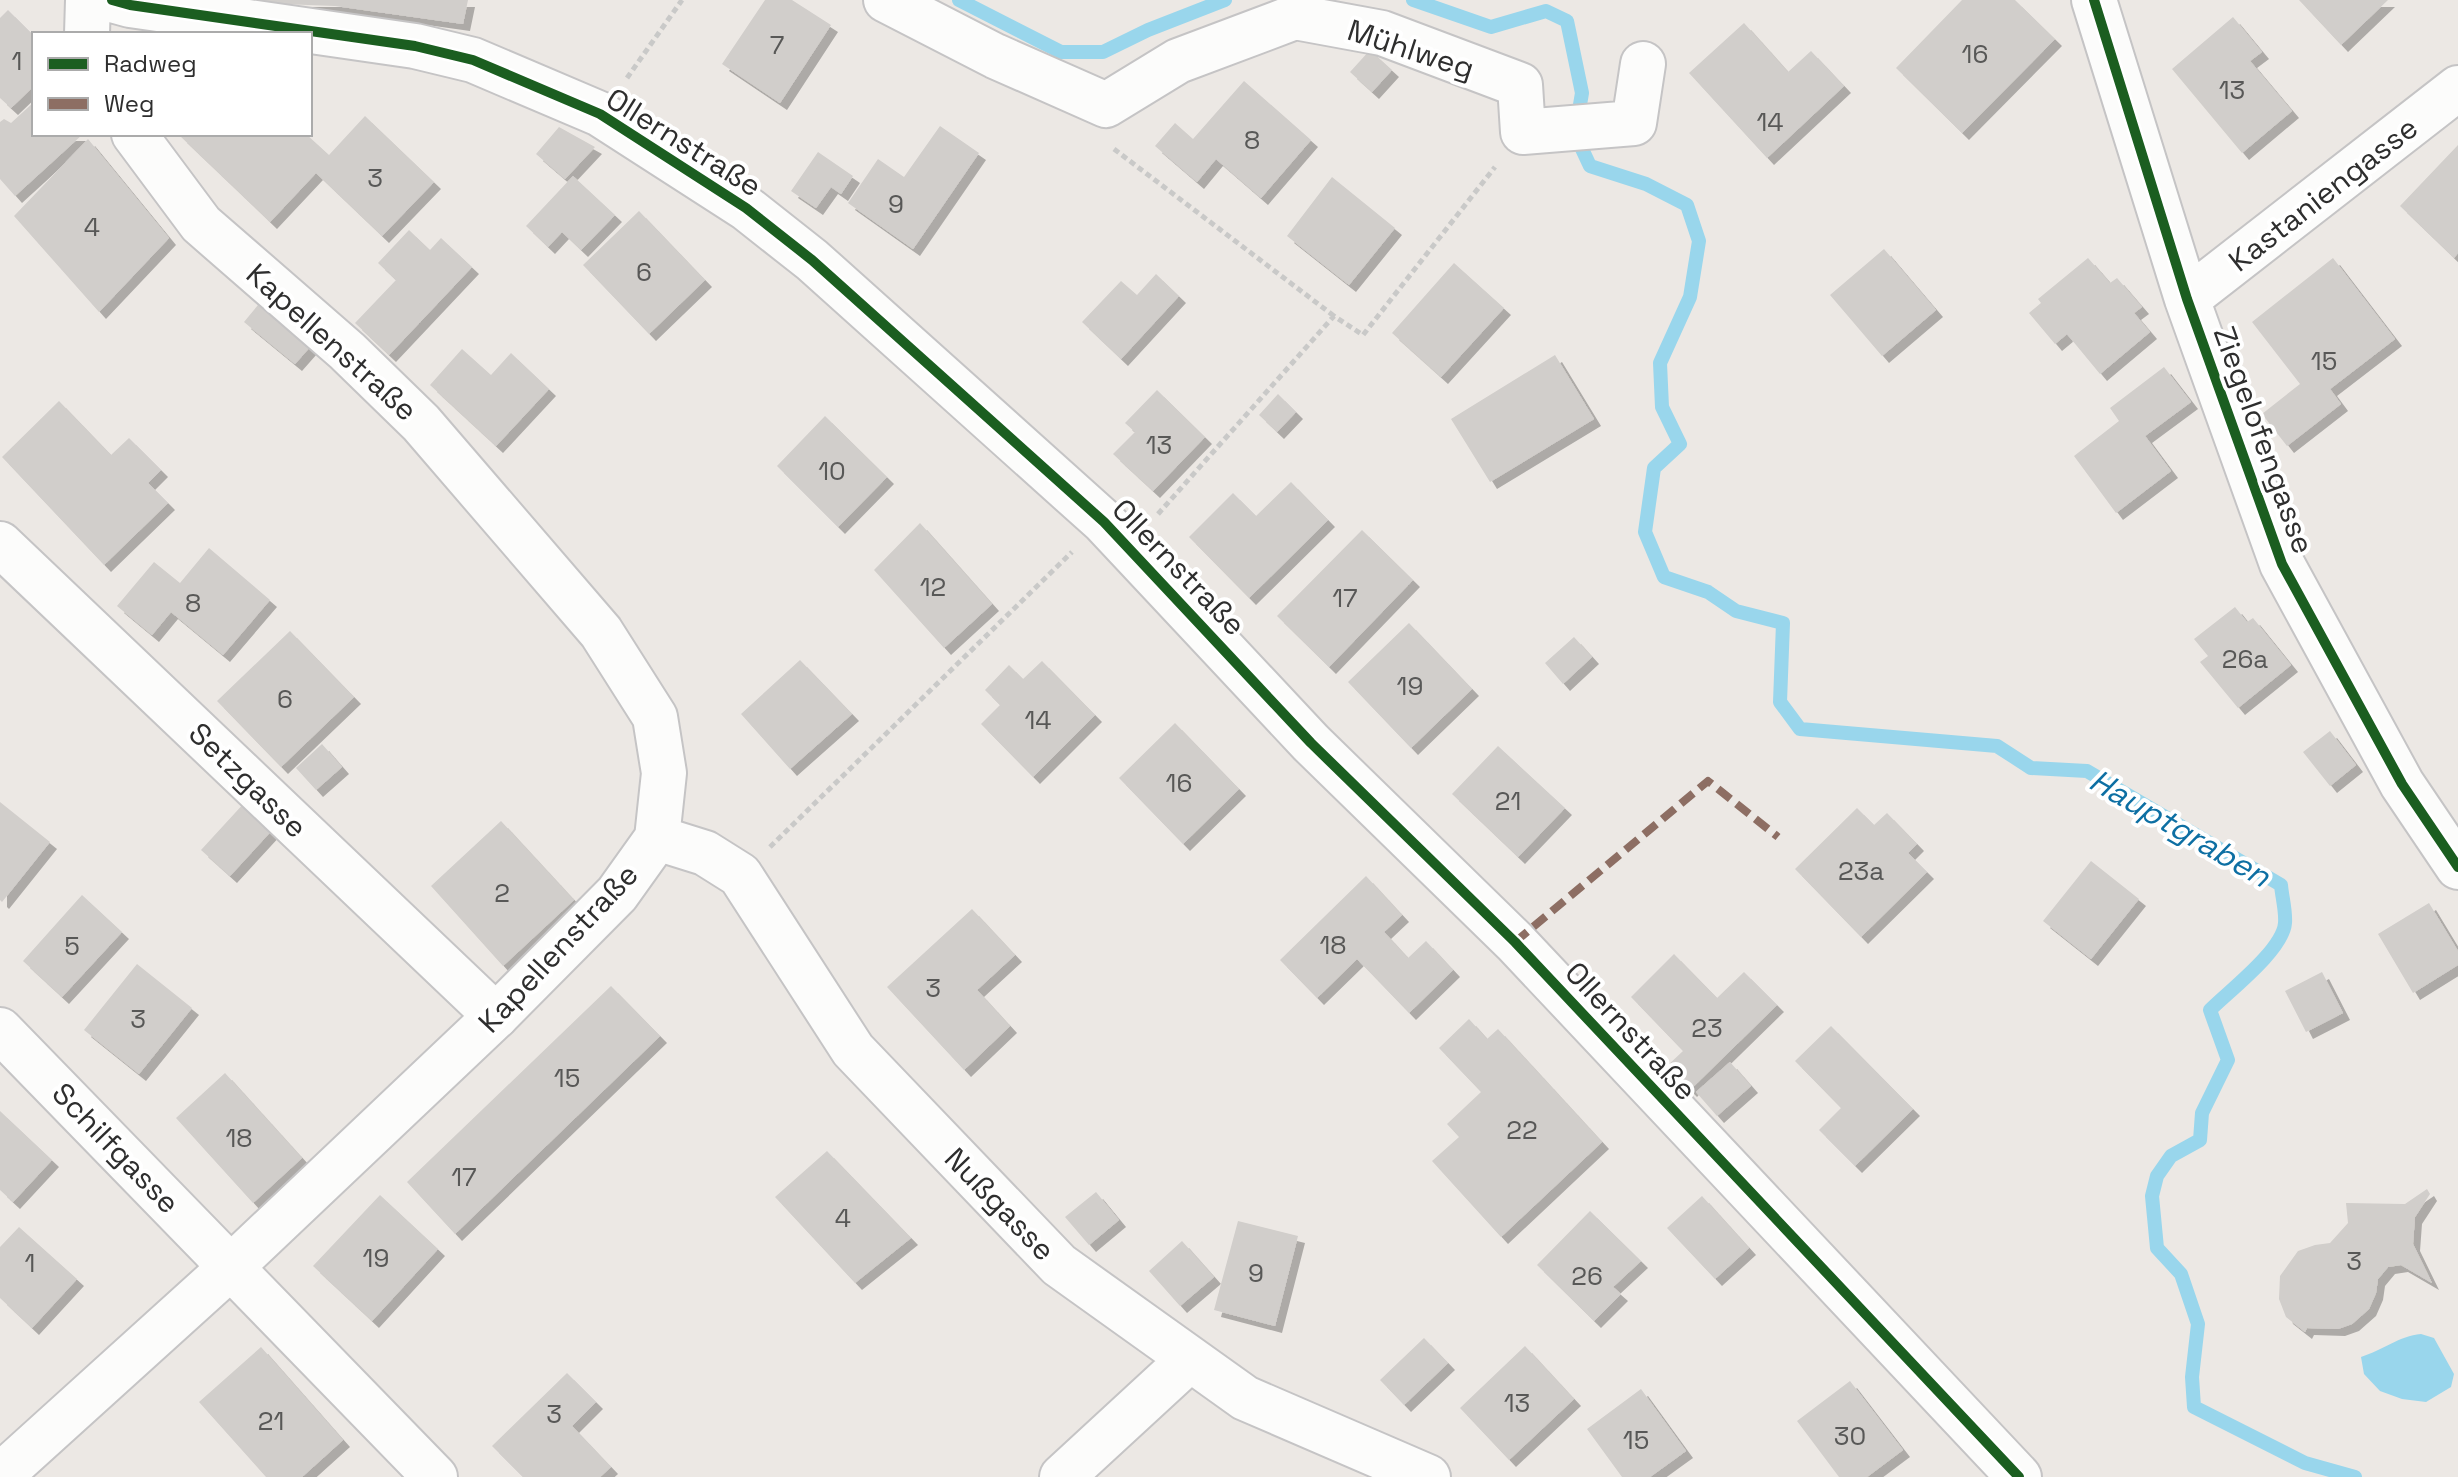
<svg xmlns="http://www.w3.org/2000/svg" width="2458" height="1477" font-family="'Space Grotesk',sans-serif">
  <defs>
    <filter id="shadow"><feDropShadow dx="7" dy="7" stdDeviation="0" flood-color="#0004"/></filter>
  </defs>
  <rect width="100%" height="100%" fill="#ece8e4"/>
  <path fill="#99d6ec" d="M2421,1334L2434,1338L2454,1374L2451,1387L2426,1402L2402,1399L2380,1391L2364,1374L2361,1357C2383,1350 2399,1336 2421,1334Z"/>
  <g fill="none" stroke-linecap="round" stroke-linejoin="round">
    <path stroke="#99d6ec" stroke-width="14" d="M959,0L1061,52H1103L1148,30L1225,0
      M1413,0L1491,27L1546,11L1567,21L1582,93L1575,134L1590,166L1646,184L1687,205L1699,241L1690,297L1660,363L1662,407L1680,444L1654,468L1645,532L1664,577L1708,592L1736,611L1783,623L1780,702L1800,729L1997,746L2031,768L2087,771L2281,885C2282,897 2286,911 2285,923C2283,950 2229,991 2210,1010L2228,1060L2202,1113L2200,1140L2171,1156L2157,1176L2152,1196L2157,1248L2181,1274L2198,1324L2192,1377L2194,1407L2305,1463L2355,1477"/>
  </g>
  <path fill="#d1cecb" filter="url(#shadow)" d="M261,0H468L463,24L335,6L282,4L261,2Z
    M765,0H792L831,25L780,103L722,64Z
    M1962,0H2015L2055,39L1962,133L1896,68Z
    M2299,0H2388L2341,45Z
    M8,10L34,36V86L11,108L0,98V18Z
    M2233,17L2262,52L2250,61L2292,111L2242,153L2172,69Z
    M1744,23L1788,72L1811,51L1844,86L1767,158L1689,73Z
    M1370,50L1392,70L1372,92L1350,72Z
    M1244,81L1311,140L1261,198L1216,159L1197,182L1155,146L1175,123L1193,139Z
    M34,102V134H83L15,196L0,179V122L4,119L11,123Z
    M365,116L434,182L382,236L316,173L270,222L180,136L306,134L329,155Z
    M940,126L979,153L913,249L848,203L878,159L904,177Z
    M559,127L595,147L565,179L536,154Z
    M88,139L169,238L99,312L14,216Z
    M2458,145V253L2454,258L2400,206Z
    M818,152L853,176L841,194L831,187L816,208L791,191Z
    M573,176L615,215L581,250L562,232L548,247L526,226Z
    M1332,177L1395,228L1349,285L1287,236Z
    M639,211L705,280L649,334L583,265Z
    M409,230L430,250L441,238L472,267L389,355L355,323L396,280L378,263Z
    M1884,249L1936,310L1882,356L1830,295Z
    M2088,258L2110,283L2117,278L2142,307L2134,313L2150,332L2100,374L2067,334L2055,344L2029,313L2041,303L2038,299Z
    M2333,258L2395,339L2330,389L2341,404L2287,446L2262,414L2300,384L2252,322Z
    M1454,263L1504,308L1441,377L1392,333Z
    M1156,274L1179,296L1121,359L1082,322L1121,281L1137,295Z
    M258,305L310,347L295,364L244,322Z
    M462,349L491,375L511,353L549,389L496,446L430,385Z
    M1555,355L1594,419L1490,482L1451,419Z
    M2164,367L2191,402L2145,436L2171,471L2116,513L2074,456L2119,421L2110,408Z
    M1157,390L1205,437L1153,491L1113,454L1135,432L1125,423Z
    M1278,394L1296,412L1277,432L1259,415Z
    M59,401L111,455L129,438L161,470L148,483L168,503L104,565L2,457Z
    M825,416L887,477L838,527L777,466Z
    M1291,482L1328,520L1249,598L1189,537L1233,493L1256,516Z
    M920,523L992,604L944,648L874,570Z
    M1362,530L1413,580L1329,667L1277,616Z
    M209,548L270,600L223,655L171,612L152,635L117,606L154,562L180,583Z
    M2235,607L2247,622L2253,618L2291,665L2238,708L2200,662L2208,656L2194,639Z
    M1409,623L1472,689L1411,748L1348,682Z
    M290,631L354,697L281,767L217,701Z
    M1574,637L1592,657L1563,684L1545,663Z
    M800,660L852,714L790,769L741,714Z
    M1042,661L1095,715L1033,777L981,724L1000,705L985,690L1009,665L1023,679Z
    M1175,723L1239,789L1183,844L1119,778Z
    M2330,731L2356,765L2330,786L2303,752Z
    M322,744L342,767L316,790L296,768Z
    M1498,746L1565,808L1518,857L1452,794Z
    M246,801L275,827L230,876L201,850Z
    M0,802L50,842L2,902L0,900Z
    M1857,808L1874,825L1887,813L1917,844L1908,853L1927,872L1861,937L1795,869Z
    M501,821L574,900L503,966L431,886Z
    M2091,861L2139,899L2091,959L2043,921Z
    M1366,876L1402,915L1384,932L1408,958L1426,941L1453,970L1409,1013L1357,959L1317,998L1280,960Z
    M82,895L122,932L62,997L23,961Z
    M2429,903L2458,951V965L2413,993L2378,934Z
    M972,909L1015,955L977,990L1010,1026L964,1070L887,987Z
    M1674,954L1717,998L1744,972L1777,1005L1690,1090L1667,1066L1683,1051L1631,997Z
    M137,964L192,1008L139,1074L84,1030Z
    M2322,972L2343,1013L2306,1032L2285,991Z
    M611,986L660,1036L455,1234L407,1182Z
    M1469,1019L1487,1039L1498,1029L1602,1142L1501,1237L1432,1161L1459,1137L1447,1124L1481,1092L1439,1048Z
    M1831,1026L1913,1109L1855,1166L1819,1130L1841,1108L1795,1061Z
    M1730,1062L1751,1086L1717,1116L1696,1092Z
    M225,1073L302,1158L253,1203L176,1118Z
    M0,1111L52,1160L13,1202L0,1190Z
    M827,1151L911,1238L855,1283L775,1197Z
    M2427,1189L2430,1194L2415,1217L2413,1244L2432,1283L2401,1265L2388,1267L2378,1279L2376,1293L2369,1309L2352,1324L2338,1329L2307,1328L2305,1332L2286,1317L2279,1299L2280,1276L2298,1251L2315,1245L2330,1243L2348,1223L2346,1203L2405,1204Z
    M1096,1192L1119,1220L1089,1245L1065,1217Z
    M380,1195L438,1249L372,1321L313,1266Z
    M1702,1196L1749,1248L1715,1279L1667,1228Z
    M1590,1211L1641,1261L1613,1287L1621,1294L1594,1321L1537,1265Z
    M1238,1221L1298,1236L1275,1326L1214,1310Z
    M19,1227L77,1279L32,1328L0,1298V1247Z
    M1182,1241L1214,1277L1180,1306L1149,1271Z
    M1424,1338L1448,1363L1404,1405L1380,1380Z
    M1525,1346L1574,1399L1509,1460L1460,1408Z
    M261,1347L343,1440L302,1477H266L199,1402Z
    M567,1373L596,1402L572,1426L611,1467L600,1477H523L492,1446Z
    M1850,1381L1903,1450L1867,1477H1839L1797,1421Z
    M1641,1389L1686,1451L1650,1477H1622L1587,1429Z"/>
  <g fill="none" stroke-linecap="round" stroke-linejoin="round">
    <defs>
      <path id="street" d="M886,0L995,56L1106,105L1178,61L1295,17L1382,33L1520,85L1523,132L1634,123L1643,64
        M2094,0L2187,299L2282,564L2402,784L2458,867
        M2187,299L2458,88
        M0,544L496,1016
        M657,838L705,853L740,875L853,1050L1059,1265L1245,1398L1428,1477
        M0,1030L435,1477
        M1062,1477L1190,1359"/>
      <path id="secondary" d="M112,0L130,5L415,46L473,60L600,114L746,208L812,260L1104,522L1311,743L1515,942L2019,1477
        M87,34L88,0
        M0,1476L231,1267L496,1016L617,894L657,838L664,773L655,717L601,632L421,423L347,351L201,224L134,134"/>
    </defs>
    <use href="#street" stroke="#c5c4c5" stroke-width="48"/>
    <use href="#secondary" stroke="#c5c4c5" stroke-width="48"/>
    <path stroke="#c9c9c8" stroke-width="5" stroke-dasharray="6 4" stroke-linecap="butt" d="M627,78L682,0
      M1114,149L1334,316
      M1158,514L1334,316L1363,335L1495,167
      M770,847L1072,552"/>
    <use href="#street" stroke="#fcfcfb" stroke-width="44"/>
    <use href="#secondary" stroke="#fcfcfb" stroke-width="44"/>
    <path stroke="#8d6e63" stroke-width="8" stroke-dasharray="16 8" stroke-linecap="butt" d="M1515,942L1708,781L1778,837"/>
    <defs>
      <path id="cycleway" d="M112,0L130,5L415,46L473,60L600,114L746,208L812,260L1104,522L1311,743L1515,942L2019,1477
        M2094,0L2187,299L2282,564L2402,784L2458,867"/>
    </defs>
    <use href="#cycleway" stroke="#fff" stroke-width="15"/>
    <use href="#cycleway" stroke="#1b5e20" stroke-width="10"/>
  </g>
  <g text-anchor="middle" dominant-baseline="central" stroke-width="8" stroke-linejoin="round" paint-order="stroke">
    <g font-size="26" fill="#585857">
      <text x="777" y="45">7</text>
      <text x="1975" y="54">16</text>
      <text x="17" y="61">1</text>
      <text x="2232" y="90">13</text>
      <text x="1770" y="122">14</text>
      <text x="1252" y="140">8</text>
      <text x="375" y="178">3</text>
      <text x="896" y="204">9</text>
      <text x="92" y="227">4</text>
      <text x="644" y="272">6</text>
      <text x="2324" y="361">15</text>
      <text x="1159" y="445">13</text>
      <text x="832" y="471">10</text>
      <text x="933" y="587">12</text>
      <text x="1345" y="598">17</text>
      <text x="193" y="603">8</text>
      <text x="2245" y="659">26a</text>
      <text x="1410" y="686">19</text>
      <text x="285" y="699">6</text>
      <text x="1038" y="720">14</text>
      <text x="1179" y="783">16</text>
      <text x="1508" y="801">21</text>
      <text x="1861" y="871">23a</text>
      <text x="502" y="893">2</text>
      <text x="1333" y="945">18</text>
      <text x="72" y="946">5</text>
      <text x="933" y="988">3</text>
      <text x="138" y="1019">3</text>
      <text x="1707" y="1028">23</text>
      <text x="567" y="1078">15</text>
      <text x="1522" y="1130">22</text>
      <text x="239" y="1138">18</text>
      <text x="464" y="1177">17</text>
      <text x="843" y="1218">4</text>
      <text x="376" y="1258">19</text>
      <text x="2354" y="1261">3</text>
      <text x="30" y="1263">1</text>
      <text x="1256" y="1273">9</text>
      <text x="1587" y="1276">26</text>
      <text x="1517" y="1403">13</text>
      <text x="554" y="1414">3</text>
      <text x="271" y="1421">21</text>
      <text x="1850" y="1436">30</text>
      <text x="1636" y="1440">15</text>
    </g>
    <g font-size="30" fill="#2e2e2e" stroke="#fff">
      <text transform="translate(1411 49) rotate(18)">Mühlweg</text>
      <text transform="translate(684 142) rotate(32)">Ollernstraße</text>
      <text transform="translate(2323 194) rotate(-38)">Kastaniengasse</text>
      <text transform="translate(332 342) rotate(42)">Kapellenstraße</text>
      <text transform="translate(2264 440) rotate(70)">Ziegelofengasse</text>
      <text transform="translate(1179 567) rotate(46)">Ollernstraße</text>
      <text transform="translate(248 780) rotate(44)">Setzgasse</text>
      <text transform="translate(558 948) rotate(-47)">Kapellenstraße</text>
      <text transform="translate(1631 1031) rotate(47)">Ollernstraße</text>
      <text transform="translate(116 1148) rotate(46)">Schilfgasse</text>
      <text transform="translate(1000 1204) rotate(46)">Nußgasse</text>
    </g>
    <g font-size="32" font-style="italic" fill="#0d6fa3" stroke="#fff">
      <text transform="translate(2180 828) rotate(30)">Hauptgraben</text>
    </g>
  </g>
  <rect x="32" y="32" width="280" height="104" fill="#ffffff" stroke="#ababab" stroke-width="2"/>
  <rect x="48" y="58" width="40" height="12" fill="#1b5e20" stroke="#ababab" stroke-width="2"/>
  <text x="104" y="72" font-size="24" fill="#2e2e2e">Radweg</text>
  <rect x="48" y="98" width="40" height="12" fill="#8d6e63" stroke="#ababab" stroke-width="2"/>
  <text x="104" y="112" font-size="24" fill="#2e2e2e">Weg</text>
</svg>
